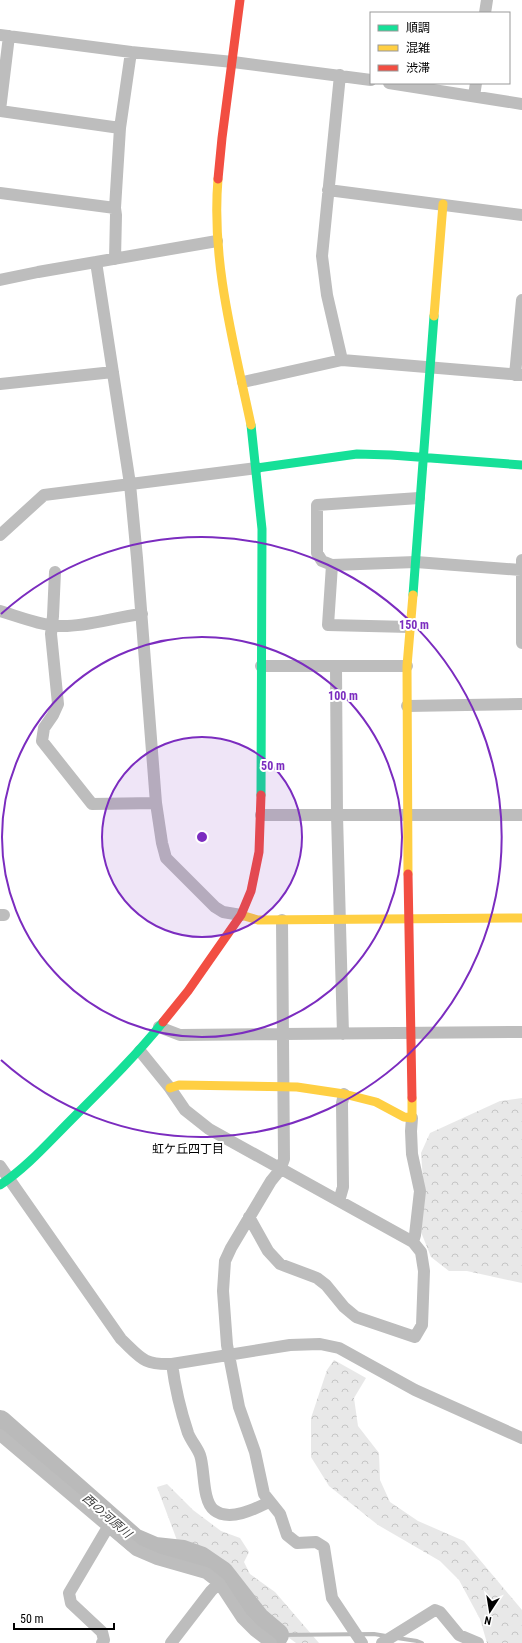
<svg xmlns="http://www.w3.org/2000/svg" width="522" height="1643" font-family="'Roboto Condensed','Noto Sans JP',sans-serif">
  <defs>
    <pattern id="forest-crowns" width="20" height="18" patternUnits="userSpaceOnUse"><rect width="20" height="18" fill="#e8e8e8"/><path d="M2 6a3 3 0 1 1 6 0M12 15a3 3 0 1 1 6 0" fill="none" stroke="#c5c5c5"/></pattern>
  </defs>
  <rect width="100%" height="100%" fill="#fff"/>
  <path fill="url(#forest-crowns)" d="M522,1098V1283L467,1271H449L431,1257L421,1232L424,1192L421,1153L430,1133L500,1101Z
    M334,1360L366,1378L354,1398L358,1426L379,1453L380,1480L390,1502L418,1521L464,1541L522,1610V1643H487L480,1619L459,1580L440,1561L378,1525L329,1486L311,1457V1418L327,1370Z
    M167,1484L193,1510L221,1531L240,1538L249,1552L244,1562L250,1574L275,1592L319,1643H296L269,1623L251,1607L225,1572L178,1543L157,1487Z"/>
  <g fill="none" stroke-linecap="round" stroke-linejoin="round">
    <path stroke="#bababa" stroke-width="4" d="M397,1638L417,1641L422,1643
      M278,1643L277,1635L374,1634L386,1636"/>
    <path stroke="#bababa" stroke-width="24" d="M0,1422L134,1540L155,1549L183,1552L200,1558L222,1573L258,1619L277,1635"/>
    <path stroke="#bdbdbd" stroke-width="12" d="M485,13L487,0
      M0,35L131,52L233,62L371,80
      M340,75L322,256L327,295L342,360
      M389,83L522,104
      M474,96L476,83
      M0,110L9,36
      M0,111L120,128
      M328,190L522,215
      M0,193L115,208
      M115,259L116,215L115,208L120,128L131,52
      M96,262L130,484L137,558L156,803L162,843L166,858L215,907L223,912L241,915
      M0,280L38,272L217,241
      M515,375L522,300
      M243,382L342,360L522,375
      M0,384L113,372
      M419,498L317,505V553L322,561L332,565L416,562L521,570
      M0,535L44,495L257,468
      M522,560V643
      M332,565L328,625L410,627
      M55,572L53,616L51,634L58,704L53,715L44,728L42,741L92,804L156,803
      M0,611C20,617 42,626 63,626C90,626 115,617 142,614
      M261,666H407
      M336,666L337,815L343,1034
      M407,706L522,704
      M261,815H522
      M0,915H4
      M282,920L284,1159L280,1170L271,1181L231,1248L225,1261L223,1291L227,1345L239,1407L255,1452L264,1494L280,1514L287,1535L297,1543L316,1542L324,1547L332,1598L362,1643
      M159,1027L180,1035L522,1032
      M140,1051L170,1088L185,1110L209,1129L413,1242L421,1252L424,1271L422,1325L415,1337L356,1317L344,1307L326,1285L317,1278L280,1264L268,1251L249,1217
      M412,1118L411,1131L412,1154L420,1191L415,1235L413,1242
      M0,1166L121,1339C141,1358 143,1365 172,1364L290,1345L320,1344L339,1348L415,1390L522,1438
      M339,1201L343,1187L342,1103L344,1094
      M172,1364C175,1387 181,1412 188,1433C191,1441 197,1447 200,1455C205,1469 202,1501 214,1510C229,1522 255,1509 269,1502
      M0,1435L136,1550L157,1559L206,1573L219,1583L242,1618L255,1631L271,1643
      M102,1643L104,1640L102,1632L71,1603L69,1593L108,1527
      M171,1643L211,1591L219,1583
      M382,1643L435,1610L440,1612L459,1635L478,1643"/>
    <path stroke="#16e098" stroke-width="9" d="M251,425L262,529L261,795
      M257,468L357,454L391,455L522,465
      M413,595L434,316
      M0,1185C26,1168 48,1143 70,1121C103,1088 134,1058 163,1022"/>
    <path stroke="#ffcf43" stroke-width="9" d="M218,179C211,262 234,344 251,425
      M434,316L443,204
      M408,874L407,666L413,595
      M241,915L258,920L522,918
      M170,1088L179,1085L297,1087L344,1094L376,1102L404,1117L412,1118V1098"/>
    <path stroke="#f24e42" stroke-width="9" d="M218,179L222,138L240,0
      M408,874L412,1098
      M163,1022L188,991L241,915L251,891L259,852L261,795"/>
  </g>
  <circle cx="202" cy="837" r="100" fill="#7b2cbf" fill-opacity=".12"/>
  <g fill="none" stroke="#7b2cbf" stroke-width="2">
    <circle cx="202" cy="837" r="100"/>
    <circle cx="202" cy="837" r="200"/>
    <path d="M1 614A300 300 0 1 1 1 1060"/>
  </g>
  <g text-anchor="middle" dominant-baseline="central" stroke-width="4" stroke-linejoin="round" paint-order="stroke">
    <g font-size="12" fill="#000" stroke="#fff">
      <text x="188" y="1149">虹ケ丘四丁目</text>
    </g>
    <g font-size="12" font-style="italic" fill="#3e3e3e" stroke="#fff">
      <text transform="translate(107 1516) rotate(41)">西の河原川</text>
    </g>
  </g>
  <circle cx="202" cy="837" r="6" fill="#7b2cbf" stroke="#fff" stroke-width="2"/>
  <g font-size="12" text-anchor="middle" font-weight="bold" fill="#7b2cbf" stroke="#fff" stroke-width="4" stroke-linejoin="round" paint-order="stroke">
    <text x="414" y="629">150 m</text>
    <text x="343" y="700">100 m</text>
    <text x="273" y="770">50 m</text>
  </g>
  <rect x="370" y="12" width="140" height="72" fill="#ffffff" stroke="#999999"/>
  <rect x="378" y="25" width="20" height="6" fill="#16e098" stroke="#999999"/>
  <text x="406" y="32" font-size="12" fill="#000000">順調</text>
  <rect x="378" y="45" width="20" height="6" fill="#ffcf43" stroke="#999999"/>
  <text x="406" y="52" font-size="12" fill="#000000">混雑</text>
  <rect x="378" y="65" width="20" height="6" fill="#f24e42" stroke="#999999"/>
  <text x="406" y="72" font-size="12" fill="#000000">渋滞</text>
  <g transform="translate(490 1611) rotate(192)" stroke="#ffffff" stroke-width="3" paint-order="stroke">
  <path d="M0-3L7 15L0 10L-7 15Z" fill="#000000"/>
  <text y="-6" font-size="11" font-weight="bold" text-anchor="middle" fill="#000000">N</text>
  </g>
  <path d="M14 1623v6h100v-6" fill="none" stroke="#000000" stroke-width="2"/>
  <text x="20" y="1623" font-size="12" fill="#000000" stroke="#ffffff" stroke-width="3" paint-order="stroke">50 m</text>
</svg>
